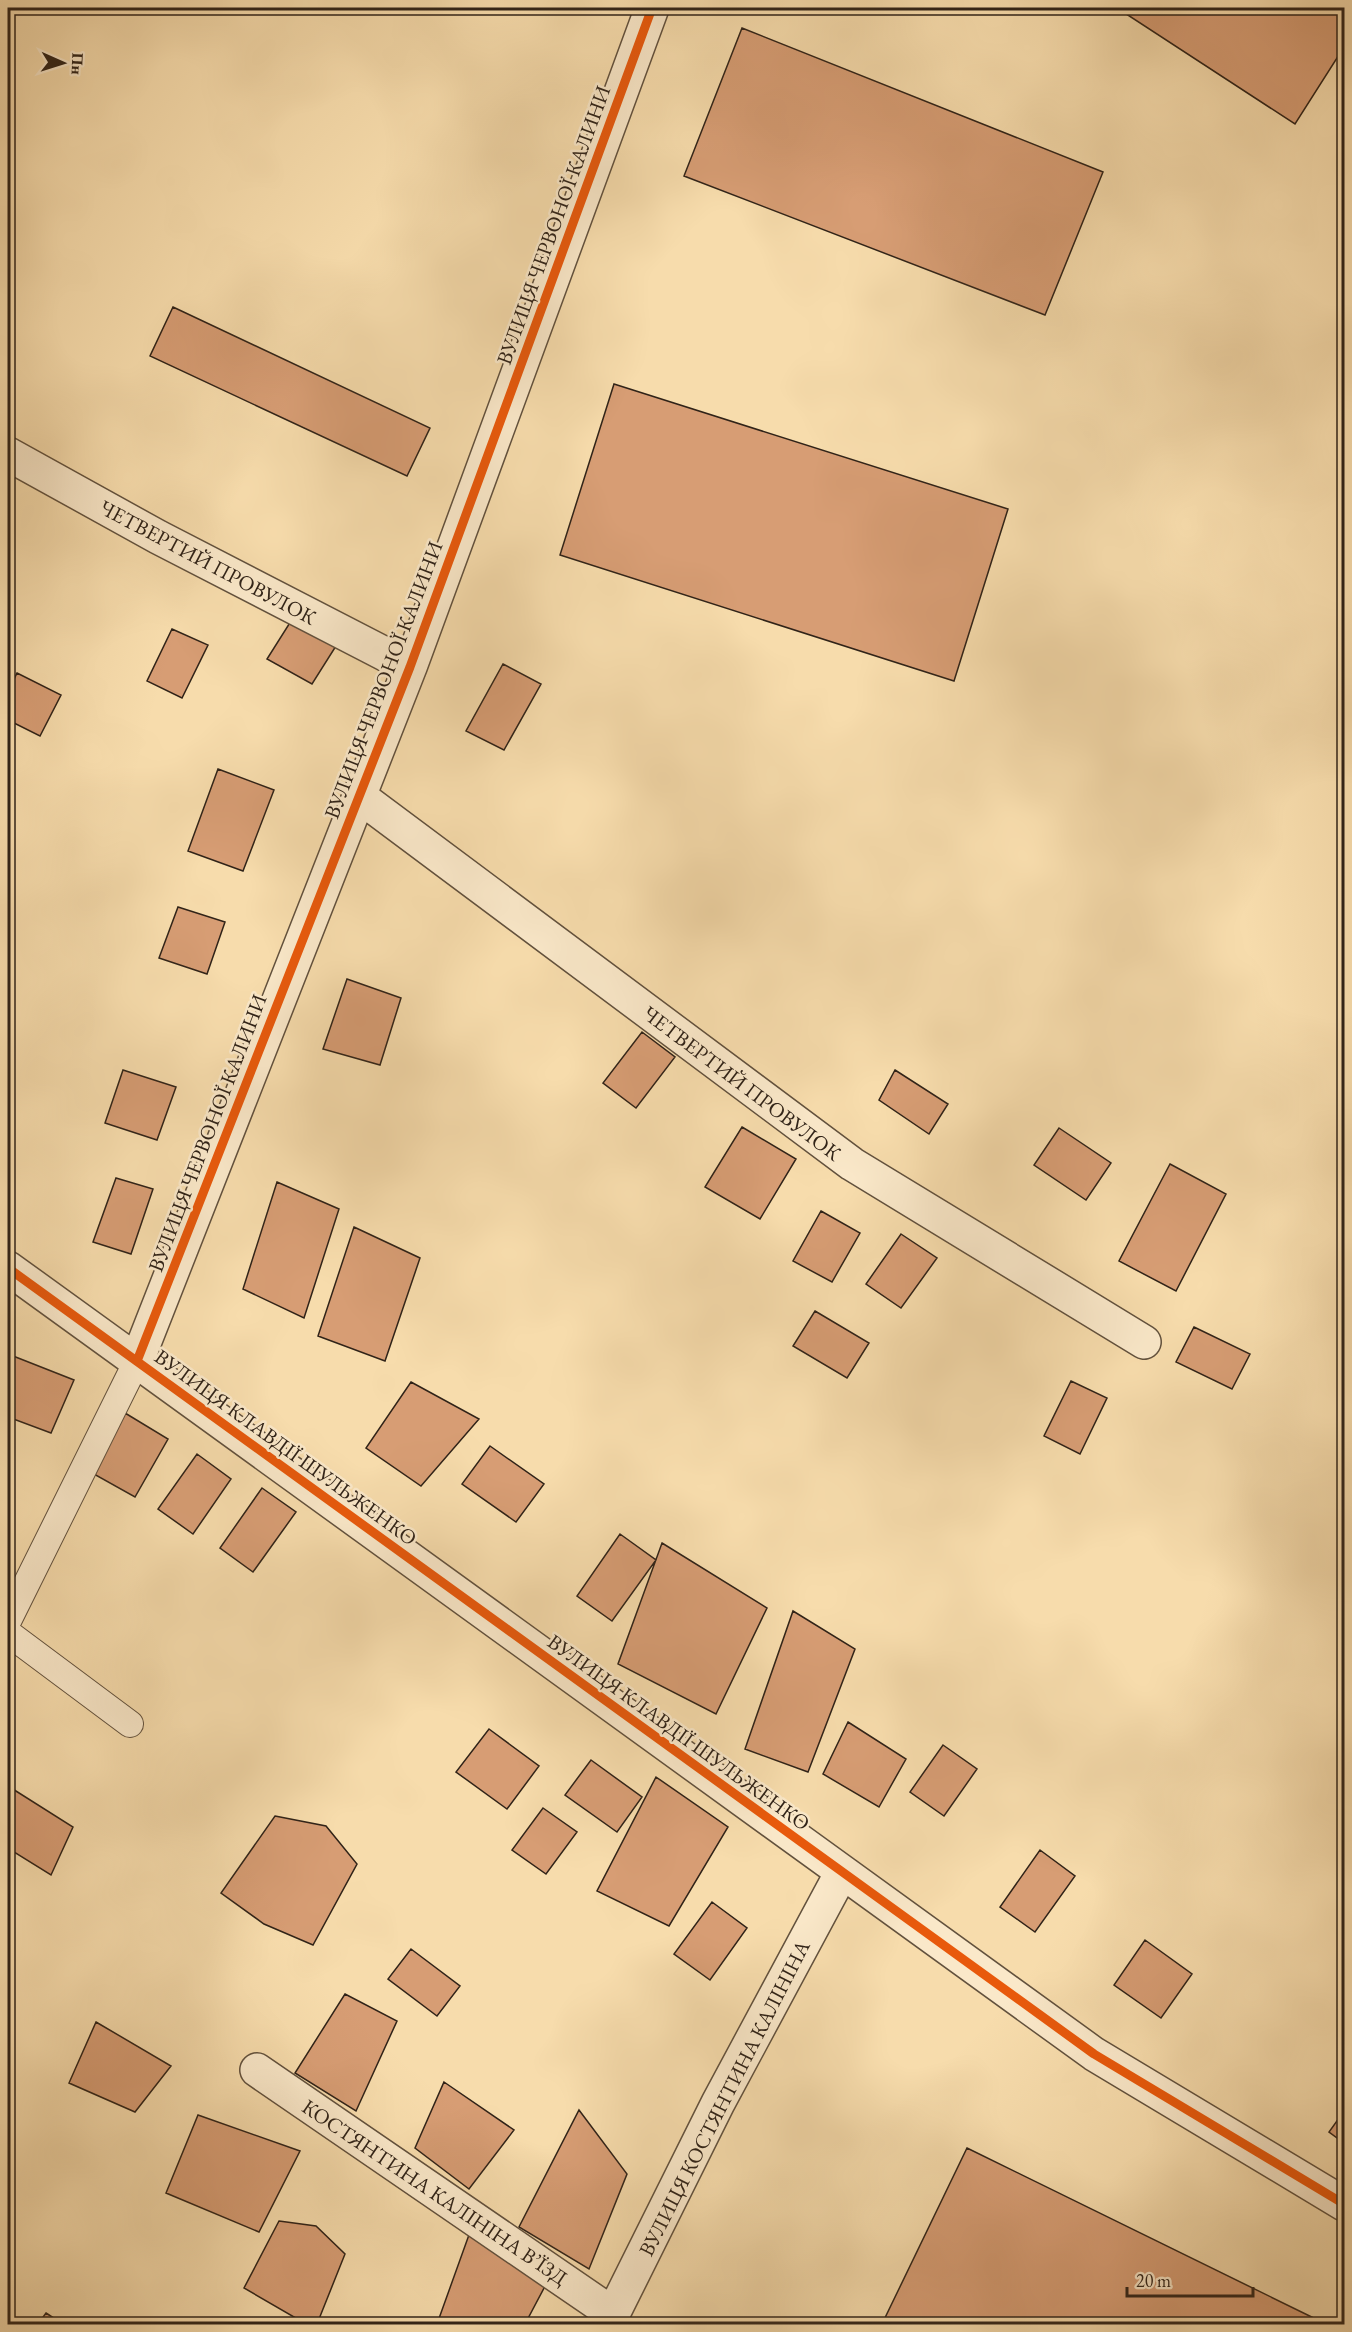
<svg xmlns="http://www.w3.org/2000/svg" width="1352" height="2332" font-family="'EB Garamond',serif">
  <rect width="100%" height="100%" fill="#f7dcac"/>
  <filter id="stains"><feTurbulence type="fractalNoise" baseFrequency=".00333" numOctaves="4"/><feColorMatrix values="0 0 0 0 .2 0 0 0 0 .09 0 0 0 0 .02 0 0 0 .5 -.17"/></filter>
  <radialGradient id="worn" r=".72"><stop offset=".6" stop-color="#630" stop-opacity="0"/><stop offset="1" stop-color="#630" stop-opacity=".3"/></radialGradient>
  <path fill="#d79d74" stroke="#302318" stroke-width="1.5" d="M1117,8H1344V47L1295,124Z
    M742,28L1103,172L1045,315L684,176Z
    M173,307L430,428L407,476L150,356Z
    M614,384L1008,509L954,681L560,555Z
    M291,621L336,646L312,684L267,659Z
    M172,629L208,645L182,698L147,681Z
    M503,664L541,684L504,750L466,731Z
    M17,673L61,695L40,736L8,720V692Z
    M218,769L274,790L243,871L188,851Z
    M178,907L225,922L207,974L159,958Z
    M347,979L401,998L380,1065L323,1049Z
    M642,1032L675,1057L636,1108L603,1083Z
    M123,1070L176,1087L157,1140L105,1123Z
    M895,1070L948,1104L929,1134L879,1100Z
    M742,1127L796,1159L760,1219L705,1187Z
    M1059,1128L1111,1163L1086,1200L1034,1165Z
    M1170,1164L1226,1194L1176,1291L1119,1261Z
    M116,1178L153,1189L131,1254L93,1242Z
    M277,1182L339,1209L304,1318L243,1289Z
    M821,1211L860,1233L832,1282L793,1261Z
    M354,1227L420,1258L385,1361L318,1336Z
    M901,1234L937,1258L901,1308L866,1284Z
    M815,1311L869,1343L847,1378L793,1346Z
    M1194,1327L1250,1354L1232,1389L1176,1362Z
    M8,1354L74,1380L51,1433L8,1417Z
    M1071,1381L1107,1398L1080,1454L1044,1436Z
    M411,1382L479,1419L421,1486L366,1448Z
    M125,1413L168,1439L135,1497L92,1473Z
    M490,1446L544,1484L516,1522L462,1484Z
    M197,1454L231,1479L193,1534L158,1509Z
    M262,1488L296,1512L253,1572L220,1548Z
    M620,1534L656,1560L612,1621L577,1596Z
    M662,1543L767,1608L716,1714L618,1664Z
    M793,1611L855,1649L808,1772L745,1749Z
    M848,1722L906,1759L879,1807L823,1774Z
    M489,1729L539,1766L507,1809L456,1772Z
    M943,1745L977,1769L944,1816L910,1792Z
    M591,1760L642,1797L617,1832L565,1795Z
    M656,1777L728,1827L669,1926L597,1891Z
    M8,1786L73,1827L51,1875L11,1850L8,1857Z
    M543,1808L577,1832L546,1874L512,1850Z
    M275,1816L326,1826L357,1864L313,1945L264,1924L221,1893Z
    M1040,1850L1075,1876L1035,1932L1000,1907Z
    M712,1902L747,1928L710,1980L674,1954Z
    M1145,1940L1192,1974L1161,2018L1114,1985Z
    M411,1949L460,1986L437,2016L388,1979Z
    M345,1994L397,2021L356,2111L295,2073Z
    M96,2022L171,2066L135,2112L69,2083Z
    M444,2082L514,2130L469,2189L415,2148Z
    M579,2110L627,2174L589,2269L519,2227Z
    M1344,2111V2143L1329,2132Z
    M198,2115L300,2151L259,2232L166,2193Z
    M967,2148L1326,2324H882Z
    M279,2221L316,2226L345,2254L317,2324H306L244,2288Z
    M470,2232L552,2273L525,2324H437Z
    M46,2313L63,2324H38Z"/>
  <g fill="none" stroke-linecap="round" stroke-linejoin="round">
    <defs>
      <path id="service" d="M8,1621L137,1361
        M8,1633L130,1724"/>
      <path id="minor" d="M8,454L158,537L410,667
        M359,796L852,1164L1144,1342
        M8,1268L1094,2054L1344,2204
        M137,1361L410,667L652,8
        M257,2070L613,2314
        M608,2324L718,2103L842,1872"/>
    </defs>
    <use href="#service" stroke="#62513d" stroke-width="28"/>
    <use href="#minor" stroke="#62513d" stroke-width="36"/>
    <use href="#service" stroke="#fae8c9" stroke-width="26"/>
    <use href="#minor" stroke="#fae8c9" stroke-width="33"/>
    <defs>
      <path id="cycleway" d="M8,1268L1094,2054L1344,2204
        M137,1361L410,667L652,8"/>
    </defs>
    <use href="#cycleway" stroke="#fae8c9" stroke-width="13"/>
    <use href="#cycleway" stroke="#e8590c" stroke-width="9"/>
  </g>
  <g text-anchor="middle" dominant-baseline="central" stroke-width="5" stroke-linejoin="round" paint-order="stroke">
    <g font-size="21" fill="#302318" stroke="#fae8c9">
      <text transform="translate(553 225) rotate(-70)">ВУЛИЦЯ ЧЕРВОНОЇ КАЛИНИ</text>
      <text transform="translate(208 562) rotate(28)">ЧЕТВЕРТИЙ ПРОВУЛОК</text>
      <text transform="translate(383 680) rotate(-69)">ВУЛИЦЯ ЧЕРВОНОЇ КАЛИНИ</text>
      <text transform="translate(742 1083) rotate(37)">ЧЕТВЕРТИЙ ПРОВУЛОК</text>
      <text transform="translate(207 1133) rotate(-69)">ВУЛИЦЯ ЧЕРВОНОЇ КАЛИНИ</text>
      <text transform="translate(286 1447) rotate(36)">ВУЛИЦЯ КЛАВДІЇ ШУЛЬЖЕНКО</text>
      <text transform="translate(679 1732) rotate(36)">ВУЛИЦЯ КЛАВДІЇ ШУЛЬЖЕНКО</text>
      <text transform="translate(724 2098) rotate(-63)">ВУЛИЦЯ КОСТЯНТИНА КАЛІНІНА</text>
      <text transform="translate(435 2192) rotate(34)">КОСТЯНТИНА КАЛІНІНА В’ЇЗД</text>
    </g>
  </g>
  <rect width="1352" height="2332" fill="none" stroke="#f7dcac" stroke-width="30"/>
  <rect x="9" y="9" width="1334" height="2314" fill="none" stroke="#302318" stroke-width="3"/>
  <rect x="15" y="15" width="1322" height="2302" fill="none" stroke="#302318" stroke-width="1.5"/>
  <g transform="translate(63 63) rotate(93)" stroke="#fae8c9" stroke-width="4.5" paint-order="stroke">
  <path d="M0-4.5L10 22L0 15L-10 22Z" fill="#302318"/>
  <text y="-9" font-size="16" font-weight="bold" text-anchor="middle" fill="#302318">Пн</text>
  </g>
  <path d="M1127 2287v9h126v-9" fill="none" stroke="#302318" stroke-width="3"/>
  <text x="1136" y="2287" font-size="18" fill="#302318" stroke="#fae8c9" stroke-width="4.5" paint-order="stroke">20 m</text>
  <rect width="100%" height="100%" filter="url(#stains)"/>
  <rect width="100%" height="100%" fill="url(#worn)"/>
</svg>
